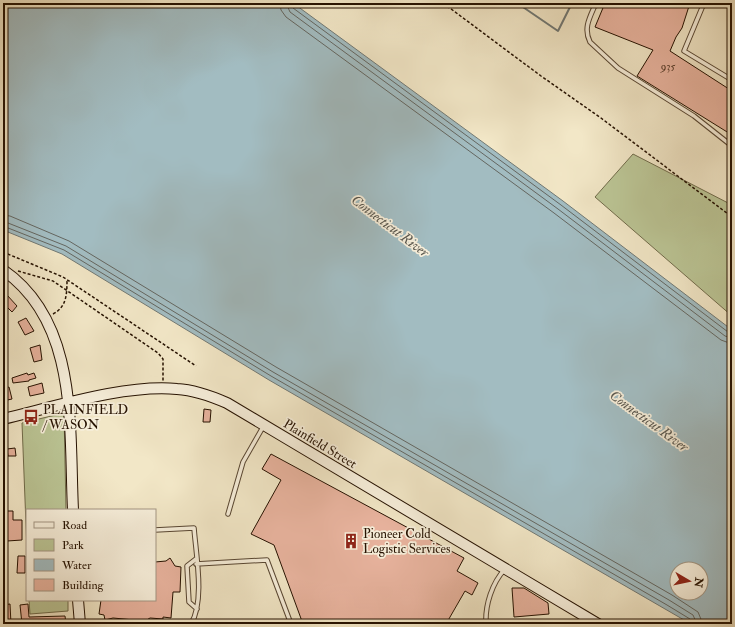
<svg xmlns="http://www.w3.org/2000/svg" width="735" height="627" font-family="'IM FELL Double Pica',serif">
  <rect width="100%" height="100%" fill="#f2e7c7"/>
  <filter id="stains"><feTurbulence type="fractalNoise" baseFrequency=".005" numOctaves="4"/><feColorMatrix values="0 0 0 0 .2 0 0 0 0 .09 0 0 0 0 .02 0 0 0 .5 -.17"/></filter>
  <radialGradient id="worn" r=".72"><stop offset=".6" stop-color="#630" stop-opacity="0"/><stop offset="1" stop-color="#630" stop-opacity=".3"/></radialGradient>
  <path fill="#bbc595" stroke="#706b4a" d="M633,154L732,205V316L595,197Z
    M64,413L66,510H27V550L22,423Z
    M29,600H68V611L30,614Z"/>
  <path fill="#a2bcc1" stroke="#707874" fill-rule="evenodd" d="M3,3H293L563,201L732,330V624H691L269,380L62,254L3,230ZM677,569H701V593H677Z"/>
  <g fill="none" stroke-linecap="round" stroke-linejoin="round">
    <path stroke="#646660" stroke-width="1" d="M280,3L281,10L286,17L554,213L721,340L732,344
      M286,3L290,12L558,209L725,336L732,338
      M291,3L293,8L561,205L728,332L732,333
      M3,215L10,216L69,241L276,367L672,595L698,612L703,624
      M3,221L66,246L273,372L669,600L693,615L697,624
      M3,226L64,250L271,376L667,605L690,619L692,624"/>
    <path stroke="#707874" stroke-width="2" d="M517,3L558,31L572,3"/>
  </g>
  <path fill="#e8b39e" stroke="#251100" d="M605,3H690L682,28L676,37L670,51L732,91V135L637,76L653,50L595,27Z
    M7,295L17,306L12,312L3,303V300Z
    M26,318L34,331L25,335L18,322Z
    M40,345L42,360L34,362L30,348Z
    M27,373L28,375L34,373L36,378L29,380V381L13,383L12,378Z
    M42,383L44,393L30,396L28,387Z
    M9,387L12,399L3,401V389Z
    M204,409L211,410L210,422H203Z
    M15,448L16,456H8L7,449Z
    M271,454L464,558L457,571L478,583L472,595L465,591L446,624H303L274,545L251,534L281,480L262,469Z
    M4,511H13V520H22V540L7,541Z
    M18,556H25V573H17Z
    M170,558L175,566L181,567L180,592H173L171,618L163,617V619L150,618L145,621L113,618L105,620L104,615L99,614L101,600H155V562L166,561Z
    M512,588H524L548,603L549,614L514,617Z
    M10,604L11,624H3V605Z
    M28,604L29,617L65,616L66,624H22L20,605Z"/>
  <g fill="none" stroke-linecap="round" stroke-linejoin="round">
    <defs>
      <path id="lane" d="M596,3C590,17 583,28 590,42L618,68L694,116L732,146
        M704,3L684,51L732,80
        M228,514L243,462L263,427
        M155,530L194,528C196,555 205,601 191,624
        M196,559L187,566L189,602L197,609
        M196,564L267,560L291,624
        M486,624C485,605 492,583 505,569"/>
      <path id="secondary" d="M3,270C79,322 69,429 73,510
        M3,419C54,407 125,384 177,389C195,390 211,396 227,403L598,624
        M78,600L80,624"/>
    </defs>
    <use href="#lane" stroke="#584632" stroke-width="5.5"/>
    <use href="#secondary" stroke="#251100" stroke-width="12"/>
    <path stroke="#251100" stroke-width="1.5" stroke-dasharray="3 2" stroke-linecap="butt" d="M443,3L541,76L601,118L732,217
      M3,252L63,277L196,366
      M18,271L53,281L158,353L163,359V381
      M53,314C67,307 67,293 67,279"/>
    <use href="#lane" stroke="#f7efdb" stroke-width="3.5"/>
    <use href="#secondary" stroke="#f7efdb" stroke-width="10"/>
  </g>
  <defs>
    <symbol id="bus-bare" viewBox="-9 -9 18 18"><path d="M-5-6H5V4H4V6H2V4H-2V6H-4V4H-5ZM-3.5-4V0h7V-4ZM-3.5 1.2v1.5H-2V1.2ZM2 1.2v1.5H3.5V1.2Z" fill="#8f2418" stroke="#f7efdb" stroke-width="2.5" paint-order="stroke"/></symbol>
    <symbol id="building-bare" viewBox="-9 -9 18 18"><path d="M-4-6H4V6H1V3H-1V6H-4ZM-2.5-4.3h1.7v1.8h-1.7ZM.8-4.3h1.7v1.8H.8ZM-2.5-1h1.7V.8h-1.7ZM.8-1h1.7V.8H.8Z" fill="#8f2418" stroke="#f7efdb" stroke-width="2.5" paint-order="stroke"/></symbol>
  </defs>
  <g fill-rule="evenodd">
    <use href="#bus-bare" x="20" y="406" width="22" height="22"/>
    <use href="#building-bare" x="340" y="530" width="22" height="22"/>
  </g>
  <g text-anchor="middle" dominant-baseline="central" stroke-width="3.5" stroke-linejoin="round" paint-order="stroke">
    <g font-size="11" fill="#563a28">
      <text x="668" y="66">935</text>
    </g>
    <g font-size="13" fill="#251100" stroke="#f7efdb" text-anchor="start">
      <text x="43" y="410">PLAINFIELD<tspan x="43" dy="15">/ WASON</tspan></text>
      <text x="363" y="534">Pioneer Cold<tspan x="363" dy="15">Logistic Services</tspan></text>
    </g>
    <g font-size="13" fill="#251100" stroke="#f7efdb">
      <text transform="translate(320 444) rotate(31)">Plainfield Street</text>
    </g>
    <g font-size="14" font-style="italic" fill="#57554d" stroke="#f7efdb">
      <text transform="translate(390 226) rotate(37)">Connecticut River</text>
      <text transform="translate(649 421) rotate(36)">Connecticut River</text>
    </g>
  </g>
  <rect width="735" height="627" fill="none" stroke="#f2e7c7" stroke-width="16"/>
  <rect x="4" y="4" width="727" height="619" fill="none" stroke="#251100" stroke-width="2"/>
  <rect x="8" y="8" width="719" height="611" fill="none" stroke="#251100"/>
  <rect x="26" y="509" width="130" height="92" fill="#f7efdb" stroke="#a39683"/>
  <rect x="34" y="522" width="20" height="6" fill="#f7efdb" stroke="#a39683"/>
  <text x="62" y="529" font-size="12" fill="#251100">Road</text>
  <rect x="34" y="539" width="20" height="12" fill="#bbc595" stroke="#a39683"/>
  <text x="62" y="549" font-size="12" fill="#251100">Park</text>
  <rect x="34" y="559" width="20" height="12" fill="#a2bcc1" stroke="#a39683"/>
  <text x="62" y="569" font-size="12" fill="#251100">Water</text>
  <rect x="34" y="579" width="20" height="12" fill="#e8b39e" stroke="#a39683"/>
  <text x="62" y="589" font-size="12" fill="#251100">Building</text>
  <g transform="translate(689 581) rotate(99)"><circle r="19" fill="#f7efdb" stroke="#a39683"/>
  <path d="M0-3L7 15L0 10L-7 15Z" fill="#8f2418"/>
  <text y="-6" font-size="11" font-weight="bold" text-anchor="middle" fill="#251100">N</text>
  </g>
  <rect width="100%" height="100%" filter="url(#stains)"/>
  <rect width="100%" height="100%" fill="url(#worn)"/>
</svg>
